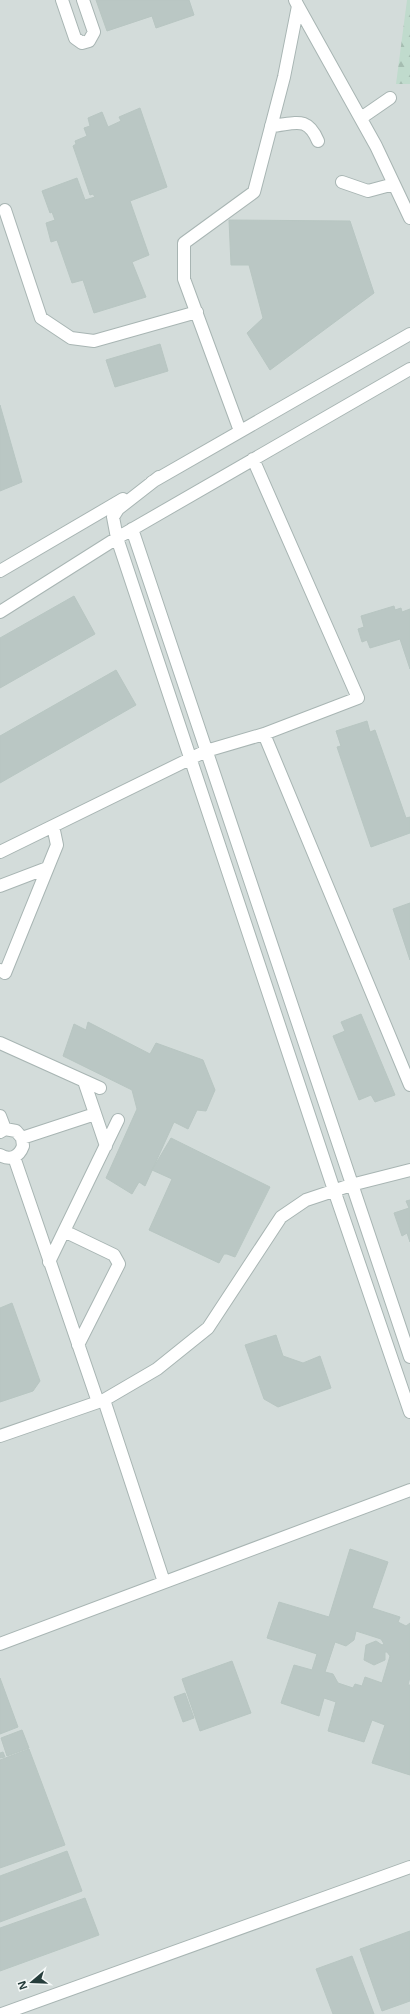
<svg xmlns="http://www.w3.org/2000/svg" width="410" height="2014" font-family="'Open Sans',sans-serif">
  <defs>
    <pattern id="forest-firs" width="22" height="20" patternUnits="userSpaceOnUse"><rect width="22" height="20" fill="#c0dbcd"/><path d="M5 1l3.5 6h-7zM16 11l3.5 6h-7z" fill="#a5bdb1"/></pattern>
  </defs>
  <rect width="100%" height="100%" fill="#e5edeb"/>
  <path fill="#d3dcda" d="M0,0H410V2014H0Z"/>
  <path fill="url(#forest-firs)" d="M407,0H410V84H396Z"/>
  <path fill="#bac7c4" stroke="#b8c6c2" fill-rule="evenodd" d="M96,0H189L194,15L156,28L152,16L107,31Z
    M140,108L167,187L130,201L149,255L132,262L146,297L94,313L83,280L72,283L57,240L51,242L46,223L55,220L52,212L50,213L42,191L77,178L85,200L95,197L93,194L90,195L73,146L76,144L75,141L87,136L84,128L90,126L88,118L102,112L108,127L121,121L119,117Z
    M229,220L350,221L374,293L270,370L247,333L263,318L249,265H231Z
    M160,344L168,371L115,387L106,360Z
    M0,405L22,482L0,491Z
    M74,596L95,634L0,688V638Z
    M394,606L395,610L401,608L402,612L410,609V669L400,639L370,648L367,640L362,642L358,629L364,627L361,616Z
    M116,670L136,705L0,783V736Z
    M367,721L370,732L375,730L406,818L410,817V833L371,847L337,747L341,746L336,731Z
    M410,903V960L393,909Z
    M361,1014L395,1095L375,1102L371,1095L359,1100L333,1036L345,1031L341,1022Z
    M88,1022L150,1054L156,1043L203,1060L215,1090L206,1111L197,1110L188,1129L174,1122L145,1186L139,1182L132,1194L106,1178L137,1109L132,1090L63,1056L74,1024L86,1030Z
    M171,1138L270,1187L235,1257L227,1254H224L219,1263L149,1230L172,1179L152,1170Z
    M410,1200V1242L407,1233L402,1236L394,1213L409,1208L406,1201Z
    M12,1303L40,1381L33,1391L0,1402V1308Z
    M276,1335L283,1356L303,1363L320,1356L331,1388L278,1407L264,1399L245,1345Z
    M350,1549L388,1562L372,1608L400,1617L398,1622L406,1626L410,1623V1677L408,1685H410V1775L372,1763L385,1725L372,1720L364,1742L328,1731L336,1702L324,1698L319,1716L281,1703L294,1665L312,1670L317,1654L267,1638L279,1602L329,1617ZM356,1631L381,1639L384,1644L382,1645L376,1641L366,1645L364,1660L374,1665L385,1660V1652H387L390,1656L382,1683L365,1677L362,1686L355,1684L353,1688L338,1683L333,1674L325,1672L335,1642L346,1646L354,1640Z
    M232,1661L251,1713L200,1731L182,1679Z
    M0,1678L18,1727L0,1734Z
    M185,1693L194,1718L183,1722L174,1697Z
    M22,1730L29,1748L7,1756L1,1738Z
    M29,1749L65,1845L0,1868V1760Z
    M3,1752L5,1757L0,1758V1753Z
    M67,1851L82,1891L0,1922V1876Z
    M85,1898L99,1935L0,1971V1928Z
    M410,1931V2001L382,2011L360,1949Z
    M352,1956L374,2014H333L316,1969Z"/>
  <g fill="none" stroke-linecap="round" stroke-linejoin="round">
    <defs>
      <path id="minor" d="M62,0L75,38L82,43L89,41L94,32L83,0
        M298,6L376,146L410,218
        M361,118L390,98
        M271,126C295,124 307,115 318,141
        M342,182L368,191L394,184
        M5,210L41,318L71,338L94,341L197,312
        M240,431L184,279V243L254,192L284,77L298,6L295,0
        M159,477L118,509L113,517L117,538L334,1190L410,1412
        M152,482L410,334
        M132,529L410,1357
        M0,571L123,499
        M0,612L117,538L410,369
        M264,734L410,1085
        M0,852L206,751L264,734L358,698L253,459
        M0,886L47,868
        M0,970L5,973L57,845L53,826
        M0,1043L100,1088
        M84,1081L106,1146
        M0,1116L5,1129
        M0,1132L5,1129L16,1131L22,1138L23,1146C19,1157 10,1161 0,1155
        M22,1138L95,1114
        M14,1157L98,1402
        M64,1231L114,1255L119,1264L78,1345
        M49,1262L118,1120
        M104,1400L164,1582
        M0,1436L104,1400L157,1369L208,1328L281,1217L306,1200L351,1185L410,1170
        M0,1644L410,1490
        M2,2014L410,1867"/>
    </defs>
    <use href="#minor" stroke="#a8b5b3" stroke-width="14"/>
    <use href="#minor" stroke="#fff" stroke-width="12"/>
  </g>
  <g transform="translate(32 1982) rotate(251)" stroke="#f5f9f8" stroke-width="3" paint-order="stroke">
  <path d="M0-3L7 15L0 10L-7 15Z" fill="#263d3b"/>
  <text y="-6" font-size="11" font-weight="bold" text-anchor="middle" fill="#263d3b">N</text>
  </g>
</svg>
